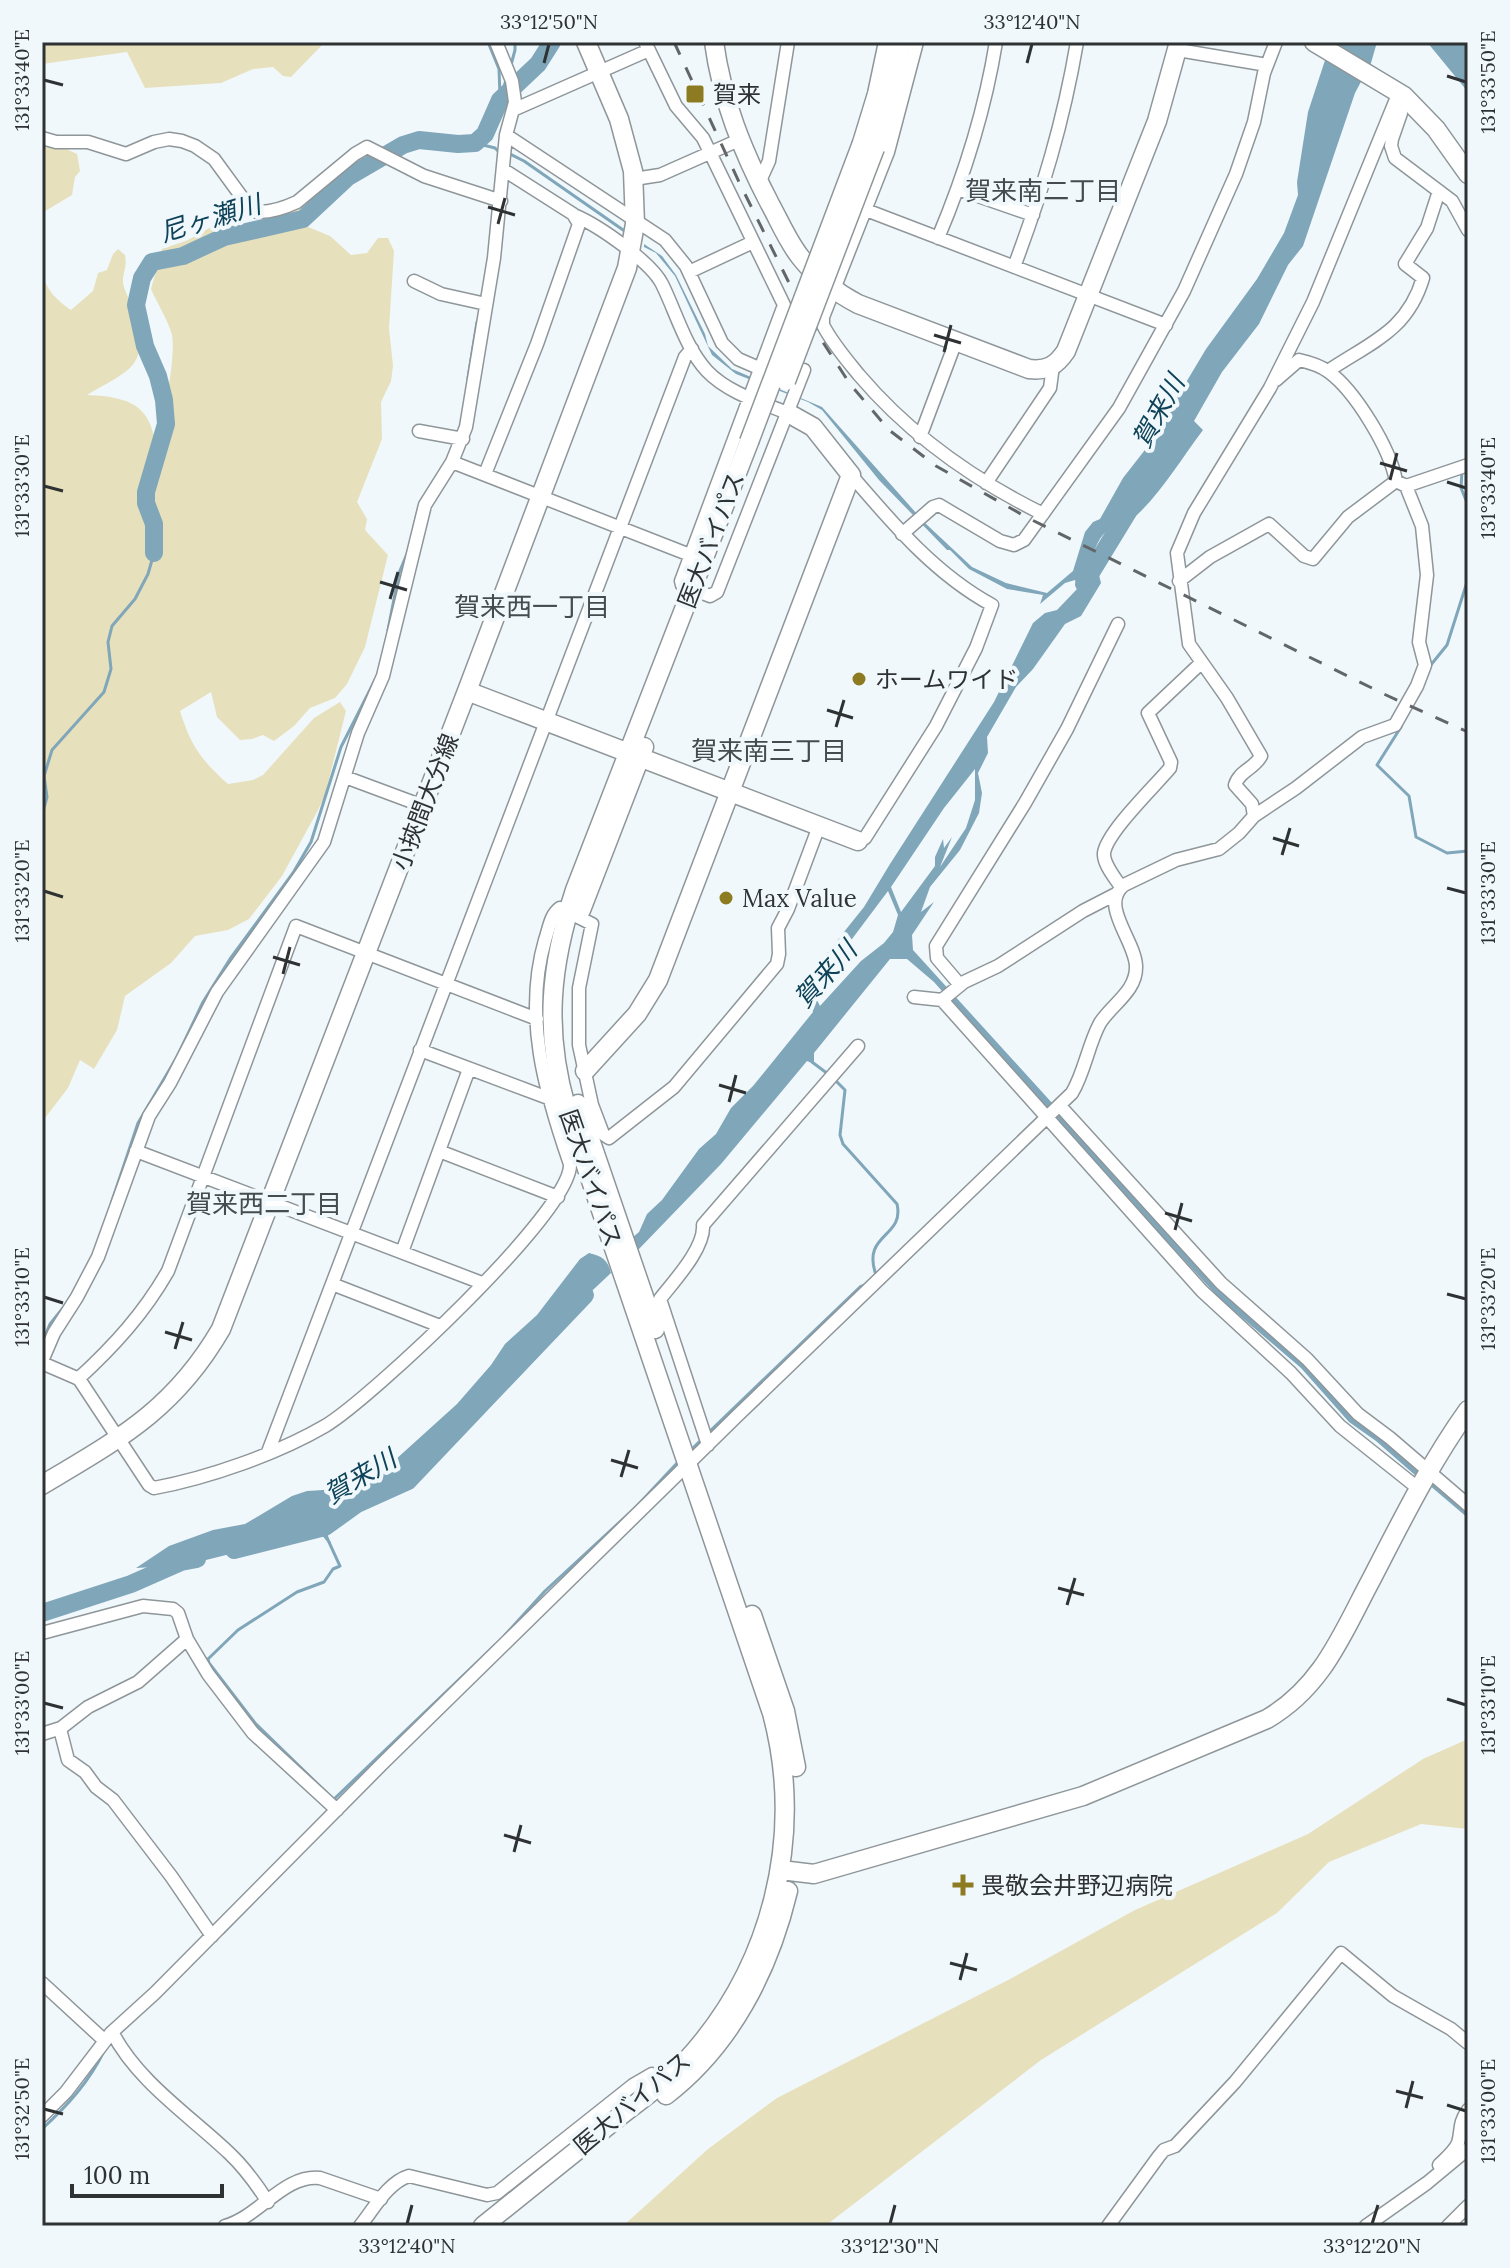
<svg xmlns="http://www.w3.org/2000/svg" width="1510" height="2268" font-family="Lora,'Noto Sans JP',serif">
  <rect width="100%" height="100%" fill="#f0f8fc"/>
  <path fill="#e7e0bc" d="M42,42H325L291,77L283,76L273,67L253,69L221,83L145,88L127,52L42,64Z
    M42,145L64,148L77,154L80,171L75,177L72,195L42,213Z
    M316,197L315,207L308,227L330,236L351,255L367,253L378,238H388L394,251L389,328L393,366L391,381L381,402L382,439L357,502L367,519L365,530L388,555L365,647L347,684L335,698L310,708L294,726L274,741L263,735L252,739L240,740L217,717L211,692L180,711C191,746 201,760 228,784L253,780L263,775L314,718L340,702L346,711L325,795L318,810L282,876L249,919L228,930L195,936L171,963L125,996L117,1030L94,1069L80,1060L68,1088L42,1122V274C47,290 57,301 71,310L93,291L98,273L107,270L113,254L118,249L125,255C127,266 124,270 123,279C122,288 130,300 133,309C152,367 130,369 87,395C109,396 139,398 149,422C152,427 153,434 155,440C164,418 176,358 172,335C168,320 157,303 151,289L162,249L188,240L225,219L260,234L305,199Z
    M1468,1739V1829L1421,1824L1329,1862L1277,1913L1041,2060L825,2226H623L708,2149L777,2098L1012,1978L1135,1910L1308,1834L1423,1759Z"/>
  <path fill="#80a6ba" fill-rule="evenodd" d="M1331,42H1377L1371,63L1355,93L1303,246L1288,265L1259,324L1222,372L1194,421L1203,430C1182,458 1163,490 1138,514C1129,522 1120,524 1110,529C1099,535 1095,549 1091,560L1098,571L1101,583L1081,616L1065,624L1033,669L1016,687L987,737L988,753L978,773L982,793L979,813L960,850L930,887L921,912L934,902L912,935L913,950L1112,1169L1420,1469L1416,1476L1376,1441L1349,1422L1301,1368L1220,1299L1081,1148L934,982L907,959H890L814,1053V1064L807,1061L721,1164L638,1250L633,1237L639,1232L647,1214L662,1200L699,1149L716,1134L731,1108L753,1086L813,1012L809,995L811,973L864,907L890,864L994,702L1033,623L1045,613L1057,610L1078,588L1075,580L1065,583L1040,604L1043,595L1007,589L969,569L950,550H947L879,480L822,410L808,402L736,374L712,355L675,276L656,253L644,247V244L662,256L676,275L705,334L708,346L732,369L822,407L925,523L972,567L1006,583L1047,593L1073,571L1085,532L1093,522L1100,519L1123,478L1148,446L1206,349L1257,279L1284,233L1298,195L1297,182L1308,112ZM975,769V800L966,828L940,867L952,837L944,848L943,839L935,857V866L901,912L891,887L944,808ZM888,891L898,915L893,932L884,943L861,961L820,1006L815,996L822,979Z
    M1427,42H1468V92Z
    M589,1253C602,1256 608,1260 611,1273L548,1332L544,1331L538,1337L478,1406L391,1492L377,1500L354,1503L322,1522L331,1543L329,1544L313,1524L242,1551L186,1565L136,1568L169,1546L213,1530L245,1524L292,1496L307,1491L339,1489L368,1471L374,1474L384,1470L457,1404L491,1365L505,1344L537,1315L580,1259Z"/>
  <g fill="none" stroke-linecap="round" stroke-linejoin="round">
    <path stroke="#80a6ba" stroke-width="3" d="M488,42L499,69L500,96
      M511,65L515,50V42
      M500,100L506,80
      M475,143L495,148L500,153
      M506,152L524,161L626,232
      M468,378L477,322
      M1462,470L1461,488L1468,505
      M414,526L418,510
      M388,630L399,573L409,549
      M1430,666L1447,645L1468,579
      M1401,727L1377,765L1409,796L1416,837L1447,853L1468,851
      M42,815L47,797L44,776L52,750L104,692L111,669L108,642L112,626L135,599L148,574L154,553
      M812,1062L828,1074
      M834,1079L845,1090L840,1135L843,1144L897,1204C905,1238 861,1233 876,1275
      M112,1201L138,1123L177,1057L203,1002L230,959L293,873L311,842L341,747L375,680
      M42,1343L50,1324L67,1303
      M709,1432L860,1287L867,1284
      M689,1452L701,1440
      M1428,1482L1468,1516
      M329,1542L340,1566L333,1569L324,1582L297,1592L238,1630L208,1659L209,1663L255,1723L331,1797
      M505,1635L545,1591L636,1507L678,1462
      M332,1801L494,1646
      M223,1933L282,1873
      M42,2129C67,2106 89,2082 104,2051"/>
    <path stroke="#80a6ba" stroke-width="18" d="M154,553V524L146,503V492L166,424L164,400L158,376L145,346L136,305L142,278L152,262L183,256L224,237L303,219L348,177L403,145L419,140L458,144L475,143L485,134L500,100L538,64L552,42
      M1084,584L1131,507
      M234,1550L325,1527L357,1504L408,1481L585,1295
      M42,1613L131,1584L181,1562L197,1559"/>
    <defs>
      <path id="street" d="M645,42L676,106L703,138L784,305L681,581L682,585L710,596L717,592L804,370
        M917,42L888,152L823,317V325C832,343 846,359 859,375C910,435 972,479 1043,514
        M1178,50L1267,65
        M1396,103L1401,113L1392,139L1391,146L1395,158L1452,201L1468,230
        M513,110L649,50
        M506,135L665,240L686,266L722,343L738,359L761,369
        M42,138L56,142H88L126,154L154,142L169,139L182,141L195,146L214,159L252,211C266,214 284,208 297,202L355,154L367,147L424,176L501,201
        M634,179L660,175L739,140
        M759,183L769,161L788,42
        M958,189L1033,215
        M866,210L1166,325
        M576,216C599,226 651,262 662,284C676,312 685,347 707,371C728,393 760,402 788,413
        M938,238C965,174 985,110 996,42
        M1014,267C1043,189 1063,124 1077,42
        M689,272L753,242
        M414,281L441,294L486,304
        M1328,371C1369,343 1407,332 1423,278L1405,264L1427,228L1439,191
        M1276,380L1299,360C1308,362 1321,366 1329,372C1355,391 1390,448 1396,481
        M419,431L463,439
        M920,437L956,341
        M452,462L690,555
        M485,474L537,344L579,224L573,214L504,170
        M851,475C893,524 935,574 992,605L976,648L936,726L865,838L858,841
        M986,483L1050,388L1053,366
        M1406,486L1468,465
        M902,534L933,507L939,505L1000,541L1014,545L1024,540L1119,408L1184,291L1236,174L1254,122L1264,73L1276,42
        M1179,581L1210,557L1269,524L1304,556L1313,559L1348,517L1396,481L1406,486L1422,526L1427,575L1419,642L1425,665L1417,686L1395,725L1362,737L1296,788L1254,816
        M345,777L423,806
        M1121,887C1116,879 1103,864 1104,853C1107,832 1155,786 1170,768L1171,762L1148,713L1201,663
        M578,917L592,924L579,988V1045L592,1105L603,1134L609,1138L674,1087L777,964L779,954L778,928L788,909L819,826
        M960,985L937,958L936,946L1025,803L1067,729L1118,624
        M914,997L942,1000L964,982L998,966L1083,911L1116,894
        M942,1000L1202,1291L1291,1373L1340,1426L1419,1489
        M420,1050L548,1098
        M1061,1107L1221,1283L1307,1359L1358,1414L1390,1438L1468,1505
        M136,1151L482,1283
        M439,1151L558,1197
        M402,1252L469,1069
        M332,1284L440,1326
        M42,1361L54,1333L77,1297L98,1257L149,1116L170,1083L217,992L324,842L358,733L383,676L425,505L452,462L466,427L494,258L506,135L515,102L512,81L496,42
        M42,1363L79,1379L149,1485L154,1488C208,1478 277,1454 325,1426C369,1400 573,1210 570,1164C545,1092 523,1016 545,940C549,929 550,915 560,908L569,909
        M78,1379C114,1346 144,1313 168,1271L296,926L537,1019
        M708,1445L660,1299C674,1281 705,1248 703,1225L858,1046
        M268,1452L685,357L692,349
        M42,1633L143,1606L173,1609L178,1613L187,1639L208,1674L253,1733L337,1810
        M60,1729L68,1760L85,1772L96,1787L113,1800L171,1876L212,1936
        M42,1734L61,1728L88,1707L138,1682L187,1639
        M42,1983L105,2041
        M112,2032C138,2082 189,2115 229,2153C244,2167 257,2185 268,2202
        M42,2116L66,2092L111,2033L155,1993L382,1764L737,1416L1072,1093C1085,1071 1088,1045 1100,1023C1112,1004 1137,991 1136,966C1135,940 1099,905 1124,885L1176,860L1219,849L1239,833L1254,816L1252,804L1235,785C1239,771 1254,769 1261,756L1227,698L1189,644L1177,553L1194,513L1270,388L1313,302L1399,92
        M1439,2165C1445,2159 1454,2152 1458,2143C1462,2130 1458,2124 1468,2110
        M225,2226C259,2217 284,2174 320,2178L381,2199
        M360,2226C373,2210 388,2182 409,2176L487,2195L497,2193L633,2085L652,2074L665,2081
        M1108,2226L1159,2156L1164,2150L1175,2146L1235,2082L1341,1953L1393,1996L1451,2029L1468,2043
        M1366,2226L1427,2183L1468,2149
        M1448,2226L1468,2206"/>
      <path id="secondary" d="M714,42C722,101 743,152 770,204C780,222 788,242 801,258C816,277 837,293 858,304L1029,369C1047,371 1056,366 1066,351L1157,121L1179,42
        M1314,42L1404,96L1436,129L1468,174
        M862,143L877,94L888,42
        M875,148L902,42
        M467,691L858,841
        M581,910L644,747
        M585,1071L637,1014L658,980L851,475L813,427L788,413
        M578,1104L655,1329
        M42,1485C119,1439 174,1410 221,1329L467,691L627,268L635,224L633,171L619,119L586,42
        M752,1615L785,1711L796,1767
        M781,1870L814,1874L1083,1796L1267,1719C1323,1686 1342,1634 1371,1580C1401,1522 1430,1463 1468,1410
        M666,2095C731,2045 769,1970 788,1891
        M483,2226C527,2191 571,2155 615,2120C639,2101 664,2084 685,2062C772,1968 805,1837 772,1713L566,1107C544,1030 550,966 575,890L749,442"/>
    </defs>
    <use href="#street" stroke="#8f9699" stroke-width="15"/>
    <use href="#secondary" stroke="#8f9699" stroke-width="21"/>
    <use href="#street" stroke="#fff" stroke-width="12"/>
    <use href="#secondary" stroke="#fff" stroke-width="18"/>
    <path stroke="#626668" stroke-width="3" stroke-dasharray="14 14" stroke-linecap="butt" d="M674,42L739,182L804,313L850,384L889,430L936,466L1028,518L1386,695L1468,732"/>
    <defs>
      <path id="secondary-bridge" d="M786,381L875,148
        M749,442L862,143"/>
    </defs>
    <use href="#secondary-bridge" stroke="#8f9699" stroke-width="21" stroke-linecap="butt"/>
    <use href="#secondary-bridge" stroke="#fff" stroke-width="18"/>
  </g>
  <path fill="none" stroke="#2f3233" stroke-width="3" d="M544,63L549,44M1027,63L1032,44M1447,76L1466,82M44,80L63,85M488,207L515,215M498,224L505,198M934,335L961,343M944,352L951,325M1380,463L1407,471M1390,480L1397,453M1447,482L1466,488M44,486L63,491M380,582L407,590M390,599L398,572M827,710L853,718M836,727L844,700M1273,838L1299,846M1282,855L1290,828M1447,888L1466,893M44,891L63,897M273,957L300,965M283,974L290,947M719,1085L746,1093M729,1102L736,1075M1165,1213L1192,1221M1175,1230L1182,1203M1447,1294L1466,1299M44,1297L63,1303M165,1332L192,1340M175,1349L183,1322M611,1460L638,1468M621,1477L629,1450M1058,1588L1084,1595M1067,1605L1075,1578M1447,1699L1466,1705M44,1703L63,1708M504,1835L531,1843M514,1852L521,1825M950,1963L977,1970M960,1980L967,1953M1396,2091L1423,2098M1447,2105L1466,2111M1406,2108L1413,2081M44,2109L63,2114M407,2224L412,2205M890,2224L895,2205M1372,2224L1378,2205"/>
  <g fill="#8d7b21" stroke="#f0f8fc" stroke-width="3">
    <rect x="685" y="84" width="20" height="20" rx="4"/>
    <circle cx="859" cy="679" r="8"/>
    <circle cx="726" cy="898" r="8"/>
    <path d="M959 1873h8v8h8v8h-8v8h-8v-8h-8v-8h8z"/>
  </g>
  <g text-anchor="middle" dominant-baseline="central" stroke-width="8" stroke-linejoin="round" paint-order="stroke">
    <g font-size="24" fill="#2f3233" stroke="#f0f8fc" text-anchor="start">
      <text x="713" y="94">賀来</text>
      <text x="875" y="679">ホームワイド</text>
      <text x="742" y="898">Max Value</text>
      <text x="981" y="1885">畏敬会井野辺病院</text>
    </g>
    <g font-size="24" fill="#2f3233" stroke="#f0f8fc">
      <text transform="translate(711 540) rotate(-69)">医大バイパス</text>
      <text transform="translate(425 802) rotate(-69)">小挾間大分線</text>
      <text transform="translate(591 1178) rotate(71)">医大バイパス</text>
      <text transform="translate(632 2103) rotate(-40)">医大バイパス</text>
    </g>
    <g font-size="26" fill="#454b4f" stroke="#f0f8fc">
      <text x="1043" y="190">賀来南二丁目</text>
      <text x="532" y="606">賀来西一丁目</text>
      <text x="769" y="750">賀来南三丁目</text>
      <text x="264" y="1203">賀来西二丁目</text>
    </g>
    <g font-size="26" font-style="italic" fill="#0d4258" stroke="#f0f8fc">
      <text transform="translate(210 218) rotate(-17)">尼ヶ瀬川</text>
      <text transform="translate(1158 411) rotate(-61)">賀来川</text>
      <text transform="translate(825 974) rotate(-48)">賀来川</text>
      <text transform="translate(360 1476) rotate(-31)">賀来川</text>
    </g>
  </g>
  <rect width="1510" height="2268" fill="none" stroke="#f0f8fc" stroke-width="88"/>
  <path d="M72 2184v12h150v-12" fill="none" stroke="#2f3233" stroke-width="4"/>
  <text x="84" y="2184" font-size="24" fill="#2f3233" stroke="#f0f8fc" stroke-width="6" paint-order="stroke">100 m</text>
  <rect x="44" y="44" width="1422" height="2180" fill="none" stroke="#2f3233" stroke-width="3"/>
  <g font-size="20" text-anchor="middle" fill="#2f3233">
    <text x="549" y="29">33°12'50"N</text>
    <text x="1032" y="29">33°12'40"N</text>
    <text transform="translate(22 80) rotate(-90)" y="7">131°33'40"E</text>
    <text transform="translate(1488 82) rotate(-90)" y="7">131°33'50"E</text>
    <text transform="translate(22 486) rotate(-90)" y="7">131°33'30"E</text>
    <text transform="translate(1488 488) rotate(-90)" y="7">131°33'40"E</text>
    <text transform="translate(22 891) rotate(-90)" y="7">131°33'20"E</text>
    <text transform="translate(1488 893) rotate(-90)" y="7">131°33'30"E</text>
    <text transform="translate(22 1297) rotate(-90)" y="7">131°33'10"E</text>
    <text transform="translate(1488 1299) rotate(-90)" y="7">131°33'20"E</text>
    <text transform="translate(22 1703) rotate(-90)" y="7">131°33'00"E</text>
    <text transform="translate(1488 1705) rotate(-90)" y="7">131°33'10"E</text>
    <text transform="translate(22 2109) rotate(-90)" y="7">131°32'50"E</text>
    <text transform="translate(1488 2111) rotate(-90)" y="7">131°33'00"E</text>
    <text x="407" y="2253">33°12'40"N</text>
    <text x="890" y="2253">33°12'30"N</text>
    <text x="1372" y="2253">33°12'20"N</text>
  </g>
</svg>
